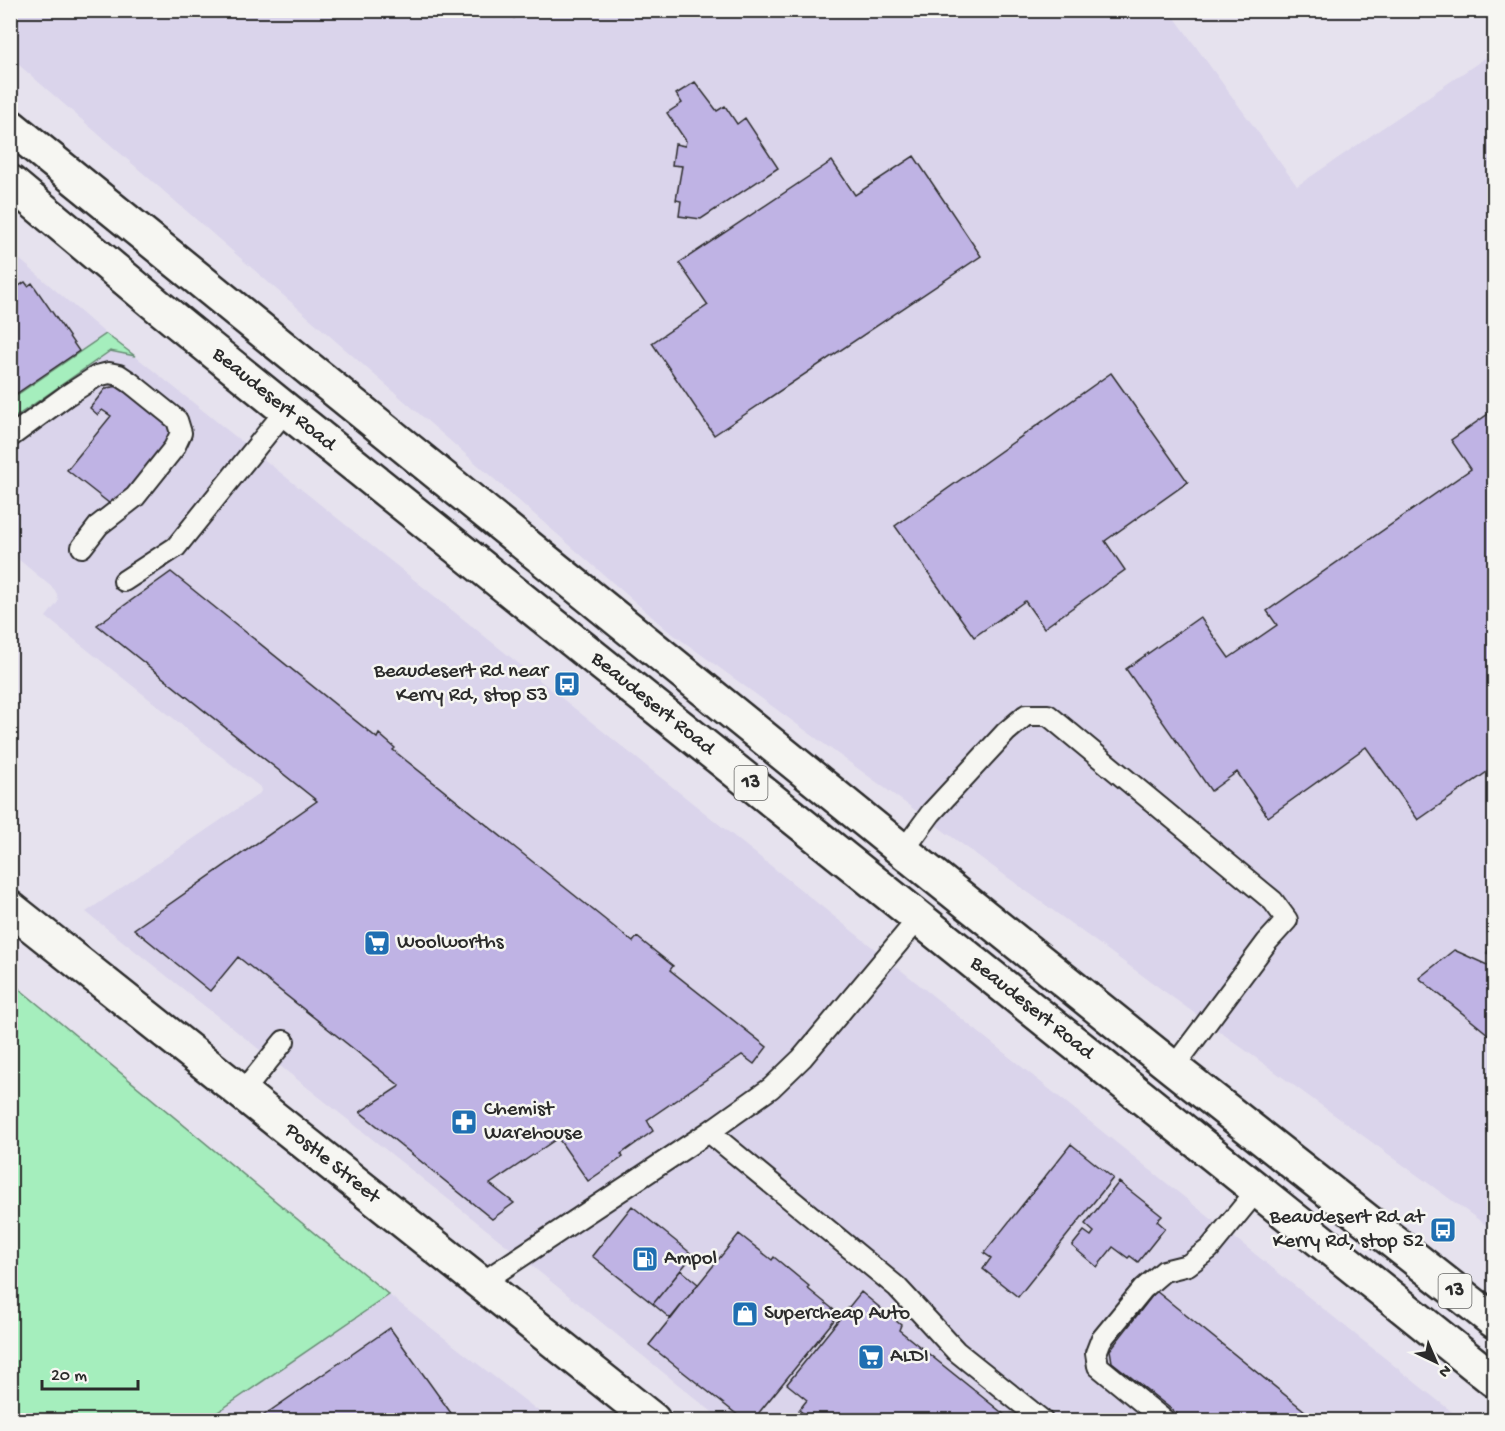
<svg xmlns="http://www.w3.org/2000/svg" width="1505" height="1431" font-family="'Gochi Hand',sans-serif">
  <rect width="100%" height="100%" fill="#e6e2ee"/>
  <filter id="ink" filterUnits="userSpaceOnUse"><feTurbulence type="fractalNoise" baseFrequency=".0167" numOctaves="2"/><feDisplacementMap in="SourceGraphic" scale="12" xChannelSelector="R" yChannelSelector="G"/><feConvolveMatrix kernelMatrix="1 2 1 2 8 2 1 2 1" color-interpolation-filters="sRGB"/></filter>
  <g filter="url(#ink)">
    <path fill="#dad4eb" d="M11,10L1170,11L1297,186L1494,52V1231L666,629L11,58Z
      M10,251L106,334L11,399H10Z
      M110,351L135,356L1462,1420H722L506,1245L86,912L259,794L261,791L260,787L46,617L58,602L57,594L54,589L11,553L10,420Z
      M389,1295L550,1420H206Z"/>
    <path fill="#a5eebd" stroke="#688c74" stroke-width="1.5" d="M106,334L135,356L110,351L11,420V399Z
      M11,982L389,1295L206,1420H11Z"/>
    <path fill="#bfb3e4" stroke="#2b2b2b" stroke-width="1.5" d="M509,10H524L514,18Z
      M695,82L717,111L725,106L737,124L745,118L778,168L701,219L679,216L681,201L676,200L682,166L672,165L675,144L685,146L686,141L667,113L682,103L676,94Z
      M914,156L981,256L714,435L652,343L708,305L679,263L832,161L855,195Z
      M25,282L28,286L32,283L79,351L10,398V292Z
      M1111,373L1188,482L1105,541L1125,570L1044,628L1025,601L974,637L895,526Z
      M120,386L169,427L170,437L114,507L67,470L111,416L102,410L98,415L90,408L106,388Z
      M1494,410V767L1418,820L1366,747L1268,817L1237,772L1211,791L1126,669L1200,617L1229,658L1277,625L1267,611L1471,469L1451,440Z
      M171,572L377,738L379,734L395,748L393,750L633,942L637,937L673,966L670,970L767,1047L754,1064L742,1055L647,1120L653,1131L621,1154L623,1157L588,1181L558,1138L490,1184L514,1203L492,1219L360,1112L400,1086L238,957L210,991L134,929L317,801L97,625Z
      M1494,936V956L1487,953Z
      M1454,950L1494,968V1039L1419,978Z
      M1071,1144L1113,1178L1018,1297L983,1269L991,1258L984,1253Z
      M1119,1182L1162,1216L1157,1221L1165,1228L1138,1262L1130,1256L1128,1258L1113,1247L1097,1267L1072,1246L1084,1231L1091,1236L1094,1232L1085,1224Z
      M632,1206L693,1255L653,1304L592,1256Z
      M739,1234L772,1260L774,1257L809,1286L807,1288L839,1314L753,1420H744L649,1345Z
      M681,1270L698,1284L671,1319L653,1304Z
      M1156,1291L1316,1420H1185L1112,1362L1110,1350Z
      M861,1292L901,1325L899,1330L1011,1420H812L799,1410L807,1400L787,1384Z
      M390,1328L456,1420H257Z"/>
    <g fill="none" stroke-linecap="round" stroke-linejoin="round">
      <defs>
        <path id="lane" d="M10,437L66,396L97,376L109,373L119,375L131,383L177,420L181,433L174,448L135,497L99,525L82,547
          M124,581L176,547L286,410
          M903,851L931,813L1006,732L1026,715H1048L1273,901L1287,920L1267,942L1173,1068
          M243,1092L284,1041
          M709,1132L897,1287L956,1351L1042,1420
          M481,1283L709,1132L771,1088L802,1058L919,918
          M1164,1420L1098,1366L1096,1353L1101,1340L1143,1289L1164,1271L1188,1265L1209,1249L1258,1189"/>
        <g id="street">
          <path id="s1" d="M10,908L653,1420"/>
        </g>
        <g id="highway">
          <path d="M10,126L903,851L1173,1068L1494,1321"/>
          <path id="s2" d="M10,182L159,307L286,410L1494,1380"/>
        </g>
      </defs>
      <use href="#lane" stroke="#2b2b2b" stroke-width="24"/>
      <use href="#street" stroke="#2b2b2b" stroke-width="38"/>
      <use href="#highway" stroke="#2b2b2b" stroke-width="38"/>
      <use href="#lane" stroke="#f6f6f2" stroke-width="20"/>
      <use href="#street" stroke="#f6f6f2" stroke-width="33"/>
      <use href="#highway" stroke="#f6f6f2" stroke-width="33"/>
    </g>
  </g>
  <defs>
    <symbol id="bus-square" viewBox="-11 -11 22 22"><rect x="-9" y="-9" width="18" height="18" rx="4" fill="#1f6fb2" stroke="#f6f6f2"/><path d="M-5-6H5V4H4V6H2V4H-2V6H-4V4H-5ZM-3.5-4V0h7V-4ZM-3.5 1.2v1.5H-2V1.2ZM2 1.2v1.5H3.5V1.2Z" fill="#fff"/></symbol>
    <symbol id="supermarket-square" viewBox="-11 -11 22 22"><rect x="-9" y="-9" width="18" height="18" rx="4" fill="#1f6fb2" stroke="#f6f6f2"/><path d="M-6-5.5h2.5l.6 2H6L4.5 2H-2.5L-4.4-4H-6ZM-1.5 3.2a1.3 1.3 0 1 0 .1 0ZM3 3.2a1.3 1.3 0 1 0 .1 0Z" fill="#fff"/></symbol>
    <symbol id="pharmacy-square" viewBox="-11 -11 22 22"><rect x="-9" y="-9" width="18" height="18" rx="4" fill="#1f6fb2" stroke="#f6f6f2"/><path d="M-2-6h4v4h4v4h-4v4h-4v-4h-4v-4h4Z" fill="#fff"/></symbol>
    <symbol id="fuel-square" viewBox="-11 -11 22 22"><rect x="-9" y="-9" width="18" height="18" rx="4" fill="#1f6fb2" stroke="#f6f6f2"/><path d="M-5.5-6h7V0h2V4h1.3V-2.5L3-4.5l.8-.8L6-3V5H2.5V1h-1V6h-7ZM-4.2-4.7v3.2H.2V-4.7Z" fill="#fff"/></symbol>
    <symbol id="shop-square" viewBox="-11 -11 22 22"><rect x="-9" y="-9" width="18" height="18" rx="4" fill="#1f6fb2" stroke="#f6f6f2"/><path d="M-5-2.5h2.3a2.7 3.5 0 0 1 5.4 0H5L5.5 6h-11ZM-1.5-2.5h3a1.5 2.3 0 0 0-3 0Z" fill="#fff"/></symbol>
  </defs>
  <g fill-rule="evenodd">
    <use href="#bus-square" x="552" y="669" width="30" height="30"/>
    <use href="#supermarket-square" x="362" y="928" width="30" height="30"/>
    <use href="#pharmacy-square" x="449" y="1107" width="30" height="30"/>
    <use href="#bus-square" x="1428" y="1215" width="30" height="30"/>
    <use href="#fuel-square" x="630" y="1244" width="30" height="30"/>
    <use href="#shop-square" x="730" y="1299" width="30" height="30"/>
    <use href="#supermarket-square" x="856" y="1342" width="30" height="30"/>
  </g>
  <g text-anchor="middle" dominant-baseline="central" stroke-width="5" stroke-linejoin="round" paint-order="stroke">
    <g fill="#f6f6f2" stroke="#686867" stroke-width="1.5">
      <rect x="734.5" y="766" width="33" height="34" rx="4.5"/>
      <rect x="1438.5" y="1274" width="33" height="34" rx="4.5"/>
    </g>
    <g font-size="20" font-weight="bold" fill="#2b2b2b">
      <text x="751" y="783">13</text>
      <text x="1455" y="1291">13</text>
    </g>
    <g font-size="21" fill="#2b2b2b" stroke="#f6f6f2">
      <text stroke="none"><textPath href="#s2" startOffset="342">Beaudesert Road</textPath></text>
      <text stroke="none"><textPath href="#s2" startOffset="828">Beaudesert Road</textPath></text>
      <text stroke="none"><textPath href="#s2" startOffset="1314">Beaudesert Road</textPath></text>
      <text stroke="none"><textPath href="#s1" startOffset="411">Postle Street</textPath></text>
    </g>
    <g font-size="21" fill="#2b2b2b" stroke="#f6f6f2" text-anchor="start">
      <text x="548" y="672" text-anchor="end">Beaudesert Rd near<tspan x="548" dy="24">Kerry Rd, stop 53</tspan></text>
      <text x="397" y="943">Woolworths</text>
      <text x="484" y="1110">Chemist<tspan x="484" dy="24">Warehouse</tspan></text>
      <text x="1424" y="1218" text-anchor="end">Beaudesert Rd at<tspan x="1424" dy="24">Kerry Rd, stop 52</tspan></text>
      <text x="664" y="1259">Ampol</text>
      <text x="764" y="1314">Supercheap Auto</text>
      <text x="890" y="1357">ALDI</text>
    </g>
  </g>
  <rect width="1505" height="1431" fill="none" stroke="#f6f6f2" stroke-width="36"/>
  <rect x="18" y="18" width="1469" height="1395" fill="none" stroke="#2b2b2b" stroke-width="2" filter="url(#ink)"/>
  <g transform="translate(1436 1362) rotate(136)" stroke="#f6f6f2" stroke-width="4.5" paint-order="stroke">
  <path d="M0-4.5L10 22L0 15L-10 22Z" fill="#2b2b2b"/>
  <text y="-9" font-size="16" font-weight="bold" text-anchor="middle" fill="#2b2b2b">N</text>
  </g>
  <path d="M42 1380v9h96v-9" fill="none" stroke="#2b2b2b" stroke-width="3"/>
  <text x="51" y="1380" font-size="18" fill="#2b2b2b" stroke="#f6f6f2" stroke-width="4.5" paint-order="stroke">20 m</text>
</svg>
